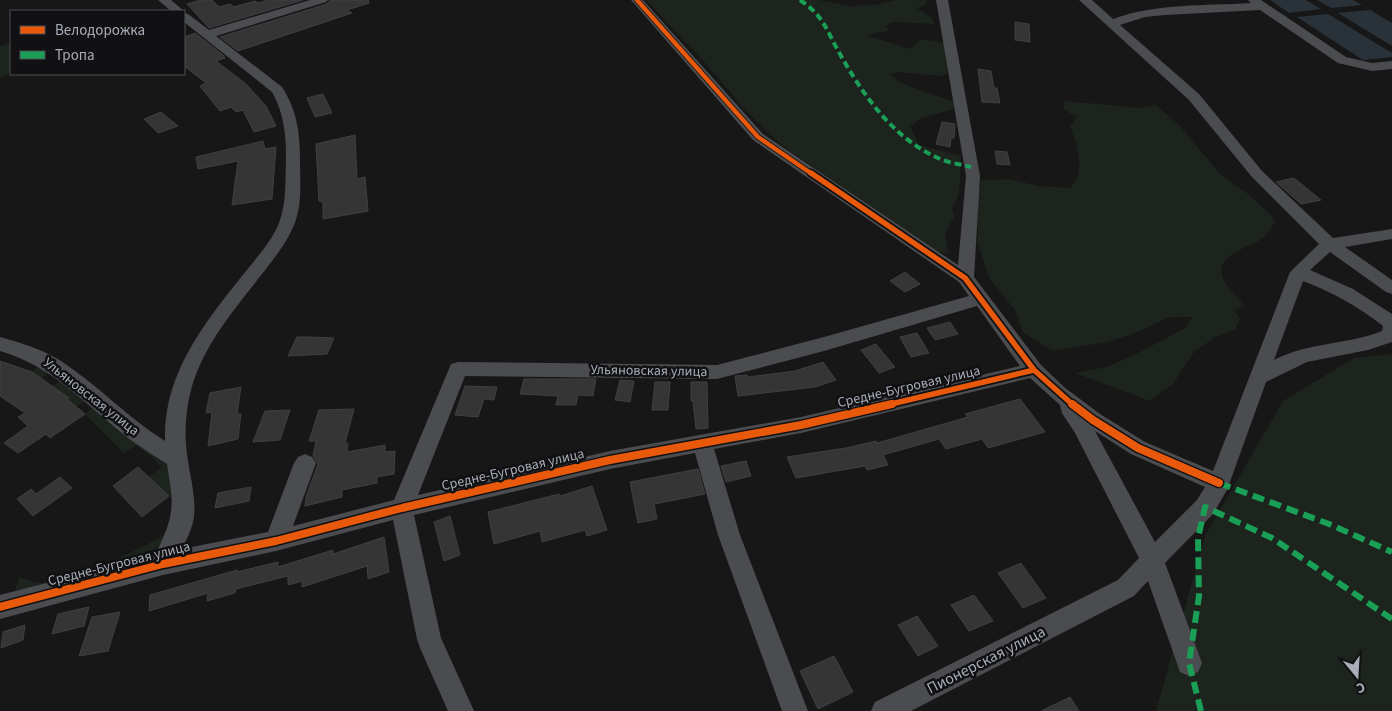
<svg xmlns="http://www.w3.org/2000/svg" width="1392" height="711" font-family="'Source Sans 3',sans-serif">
  <rect width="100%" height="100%" fill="#171717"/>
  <path fill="#1d241e" d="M646,0H818L850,6L874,5L895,0H927V4L917,8L932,18L935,24L892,22L886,26L889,31L875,33L868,36L911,49L921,39L944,43L949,72L942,76L897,72L890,74L897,80L911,87L955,102L958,108L921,118L910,127L919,145L961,156C958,175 964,192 952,208L955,218C944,228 944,240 949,253L934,252L779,143L744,109L707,65Z
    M11,42V72L0,79V46Z
    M1065,101L1140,108L1156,105L1180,126L1220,174L1248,194L1272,216L1275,222C1271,229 1267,235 1260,240C1247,248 1214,256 1223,278C1227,288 1239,298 1245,306L1234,310L1240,319L1235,330L1215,337L1194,352L1173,384L1150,401L1075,373L1107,367L1140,352L1185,328L1192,317H1170L1135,333L1108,342L1052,351L1023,332L1015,310L989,278L977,241L978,233L977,203L981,180L1009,179L1039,186L1070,188C1072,185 1076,182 1077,178C1083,164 1076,140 1070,127L1077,117L1063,109Z
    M0,347L31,356L56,371L168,466C175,476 177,486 178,498C183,552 122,567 81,578C59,583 37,589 14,594L19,577C25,579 34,583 41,583C64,582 145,549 163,535C170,529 173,519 175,511C177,504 177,499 172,494L169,496L149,477L162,467L137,445L124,453L85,414L95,407L87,400L76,407L67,399L69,398L53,386L63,379L51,372L41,378L38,375L31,372L39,365L17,354L0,349Z
    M1392,354V711H1156L1205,536L1283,401L1354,358Z"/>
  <path fill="#2a3239" d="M1270,0H1306L1321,9L1289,13Z
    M1317,0H1353L1362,5L1331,8Z
    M1370,10L1392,23V46L1338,13Z
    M1328,14L1392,53V57L1363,60L1297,17Z"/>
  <path fill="#353536" stroke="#3f4043" d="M201,0H212L219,7L230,4L234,7L255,1L258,3L268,0H303L209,28L187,4Z
    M330,0H368L369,3L347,10L352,13L238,51L220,37L327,4Z
    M1015,22L1029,24L1030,42L1015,40Z
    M195,33L223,55L225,58L216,61L246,84L266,106L276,126L254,132L243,110L236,112L231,107L220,111L200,86L206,83L184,66V37Z
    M978,69L991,71L994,88H997L1000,103L982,102Z
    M323,94L332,113L315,117L307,98Z
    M161,112L178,126L158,133L144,119Z
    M942,122L955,124L954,138H951L950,147L936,144Z
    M355,135L357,179L365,177L368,211L323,219V202L319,201L316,144Z
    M263,141L265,149L276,147L272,199L232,205L238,161L198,169L196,157Z
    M995,151L1007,152L1010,165L997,164Z
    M1294,178L1321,200L1301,204L1276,182Z
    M905,272L920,284L905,292L890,281Z
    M950,322L958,334L935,340L927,328Z
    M917,333L929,353L911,357L900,337Z
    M297,337H311L334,338L327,354L288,356Z
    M876,344L884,354L895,367L879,373L861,350Z
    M0,361L32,372L69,398L67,399L85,414L50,438L46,434L18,453L4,443L28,426L18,417L25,413L0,396Z
    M823,362L836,380L815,387L738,396L735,376L747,375L748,377L795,371Z
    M524,379H596L593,396L578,395L576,405H556L558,396L520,394Z
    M620,380L634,381L630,402L615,400Z
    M655,382H670L668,410H652Z
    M691,382H707L708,428L696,429L693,401H691Z
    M465,386L497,387L494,400L484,399L478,417L455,415Z
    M241,387L237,414H241L238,439L208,446L212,412L206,413L210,393Z
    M1020,399L1045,432L988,448L982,439L946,449L939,439L883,455L888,465L867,470L865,466L796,478L787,457L846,448L876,441L877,443L968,417L965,414Z
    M354,409L345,443H348L347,452L385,445V452L395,451L394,474L377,477V483L342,490V497L305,506L306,497L318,464L313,456L316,441H309L319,410Z
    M290,410L280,440L253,442L265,411Z
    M746,461L751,476L726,482L721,466Z
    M138,467L169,496L142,517L113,486Z
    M698,469L705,494L654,504L657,519L638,523L630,482Z
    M60,477L72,488L33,516L17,499L31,489L36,494Z
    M592,486L607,530L587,536L585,530L542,542L540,531L494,544L488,512L559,494L560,496Z
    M251,487L249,501L215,508L218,493Z
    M450,516L460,555L444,561L434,522Z
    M384,537L389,572L368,579L367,566L302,587V581L288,585V576L236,589L235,593L207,601L208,593L149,611L150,595L237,570V572L278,562V567L333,550V554Z
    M1021,563L1046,598L1023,608L998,573Z
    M974,595L993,621L969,631L951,605Z
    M89,607L84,626L52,634L58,614Z
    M120,612L108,651L79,656L92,617Z
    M917,616L938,646L918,656L898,625Z
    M25,625L23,640L1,648L3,632Z
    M834,656L853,692L818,709L800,671Z
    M1070,697L1079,711H1041Z"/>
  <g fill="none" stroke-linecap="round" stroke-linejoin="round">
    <path fill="#4b4c50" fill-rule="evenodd" d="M158,0H171L184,11H171Z
      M310,0H328L326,2L216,36L282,87C297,110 300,133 300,159C300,178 302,198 297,216C291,238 276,256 262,274C234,310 203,345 191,390C185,413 184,437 188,461C191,480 196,499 194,517C192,529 187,539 182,549L268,532L294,463L298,457L305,454L312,457L316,463L293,526L394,500L451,364L458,362L717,365L824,337L969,296L959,282L753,140L631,0H643L763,134L958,265L966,176L936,0H948L980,176L974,277L1041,365L1064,387L1100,414L1145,442L1213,471L1290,272L1319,244L1252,177L1189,100L1079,0H1092L1113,19C1157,3 1205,6 1251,3L1248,0H1261L1346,57L1372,63L1392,61V69L1372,71L1338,63L1260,10L1165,15L1145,17L1120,25L1199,94L1262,171L1333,238L1392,229V239L1345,247L1392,280V294L1386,292L1330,252L1310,270L1353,289L1392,314V342L1368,350L1307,362L1266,382L1227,490L1213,514L1165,563L1202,663L1198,672L1189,676L1180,672L1148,581L1134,596L911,711H871L875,702L1118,580L1139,558L1075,433L1062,413L1060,405L1030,378L801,433L714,449L740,535L808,711H782L718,535L695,453L610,469L414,515L441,638L474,711H448L420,648L417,639L393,520L276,551L163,575L0,619V595L155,555C175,515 174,507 167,464C150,453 132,442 117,429C78,397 50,366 0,351V337C21,343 42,349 61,361C98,385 128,418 165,441C163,375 203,325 242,276C255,259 271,243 279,223C287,202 285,180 286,159C286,135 284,113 272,92L184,22V13L188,14L209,30ZM1303,281C1332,292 1359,307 1383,326L1382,331C1347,345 1309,342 1274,360ZM977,306L1020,366L801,417L610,451L418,495L465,376L717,379L824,351ZM1095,431L1131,454L1205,487L1197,500L1155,542Z"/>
    <path stroke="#1a9f57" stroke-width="4" stroke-dasharray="7 4" stroke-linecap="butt" d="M800,0C825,17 826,30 840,54C863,95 893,138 938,158C948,163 960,164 971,167"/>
    <path stroke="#1a9f57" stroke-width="6" stroke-dasharray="12 6" stroke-linecap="butt" d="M1219,483L1329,524L1392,552
      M1201,711L1189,663L1199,596L1198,538L1205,507L1272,538L1392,619"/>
    <defs>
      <path id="cycleway-far2" d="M637,0L758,137L812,174"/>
      <path id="cycleway-far1" d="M811,173L965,278L1034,370L1073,405
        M887,405L1034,370"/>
      <path id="cycleway" d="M1072,404L1093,420L1138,448L1219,483
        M0,607L163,564L276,541L402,508L610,460L801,425L892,404"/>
    </defs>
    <use href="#cycleway-far2" stroke="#111113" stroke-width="6"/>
    <use href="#cycleway-far1" stroke="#111113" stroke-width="9"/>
    <use href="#cycleway" stroke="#111113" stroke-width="11"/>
    <use href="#cycleway-far2" stroke="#e8590c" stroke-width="4.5"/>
    <use href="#cycleway-far1" stroke="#e8590c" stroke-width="5.5"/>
    <use href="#cycleway" stroke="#e8590c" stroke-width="8"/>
  </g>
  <g text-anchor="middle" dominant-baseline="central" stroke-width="5" stroke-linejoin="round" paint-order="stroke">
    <g font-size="14" fill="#a8adb8" stroke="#111113">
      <text transform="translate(649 371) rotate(1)">Ульяновская улица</text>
      <text transform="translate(909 387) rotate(-13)">Средне-Бугровая улица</text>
      <text transform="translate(91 397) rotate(38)">Ульяновская улица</text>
      <text transform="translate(513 470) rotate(-13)">Средне-Бугровая улица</text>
      <text transform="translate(119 564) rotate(-14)">Средне-Бугровая улица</text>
    </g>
    <g font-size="16" fill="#a8adb8" stroke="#111113">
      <text transform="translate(986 660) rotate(-27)">Пионерская улица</text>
    </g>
  </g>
  <rect x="10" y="10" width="175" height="65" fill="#111113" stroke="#4d4f55"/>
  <rect x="20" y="26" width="25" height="8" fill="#e8590c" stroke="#4d4f55"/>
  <text x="55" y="35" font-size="15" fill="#a8adb8">Велодорожка</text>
  <rect x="20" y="51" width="25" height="8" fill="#1a9f57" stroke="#4d4f55"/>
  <text x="55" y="60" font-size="15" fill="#a8adb8">Тропа</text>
  <g transform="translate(1357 676) rotate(162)" stroke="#111113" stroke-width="4" paint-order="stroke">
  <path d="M0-4L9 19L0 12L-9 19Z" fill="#a8adb8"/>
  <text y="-8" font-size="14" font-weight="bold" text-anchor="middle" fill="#a8adb8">С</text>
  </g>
</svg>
